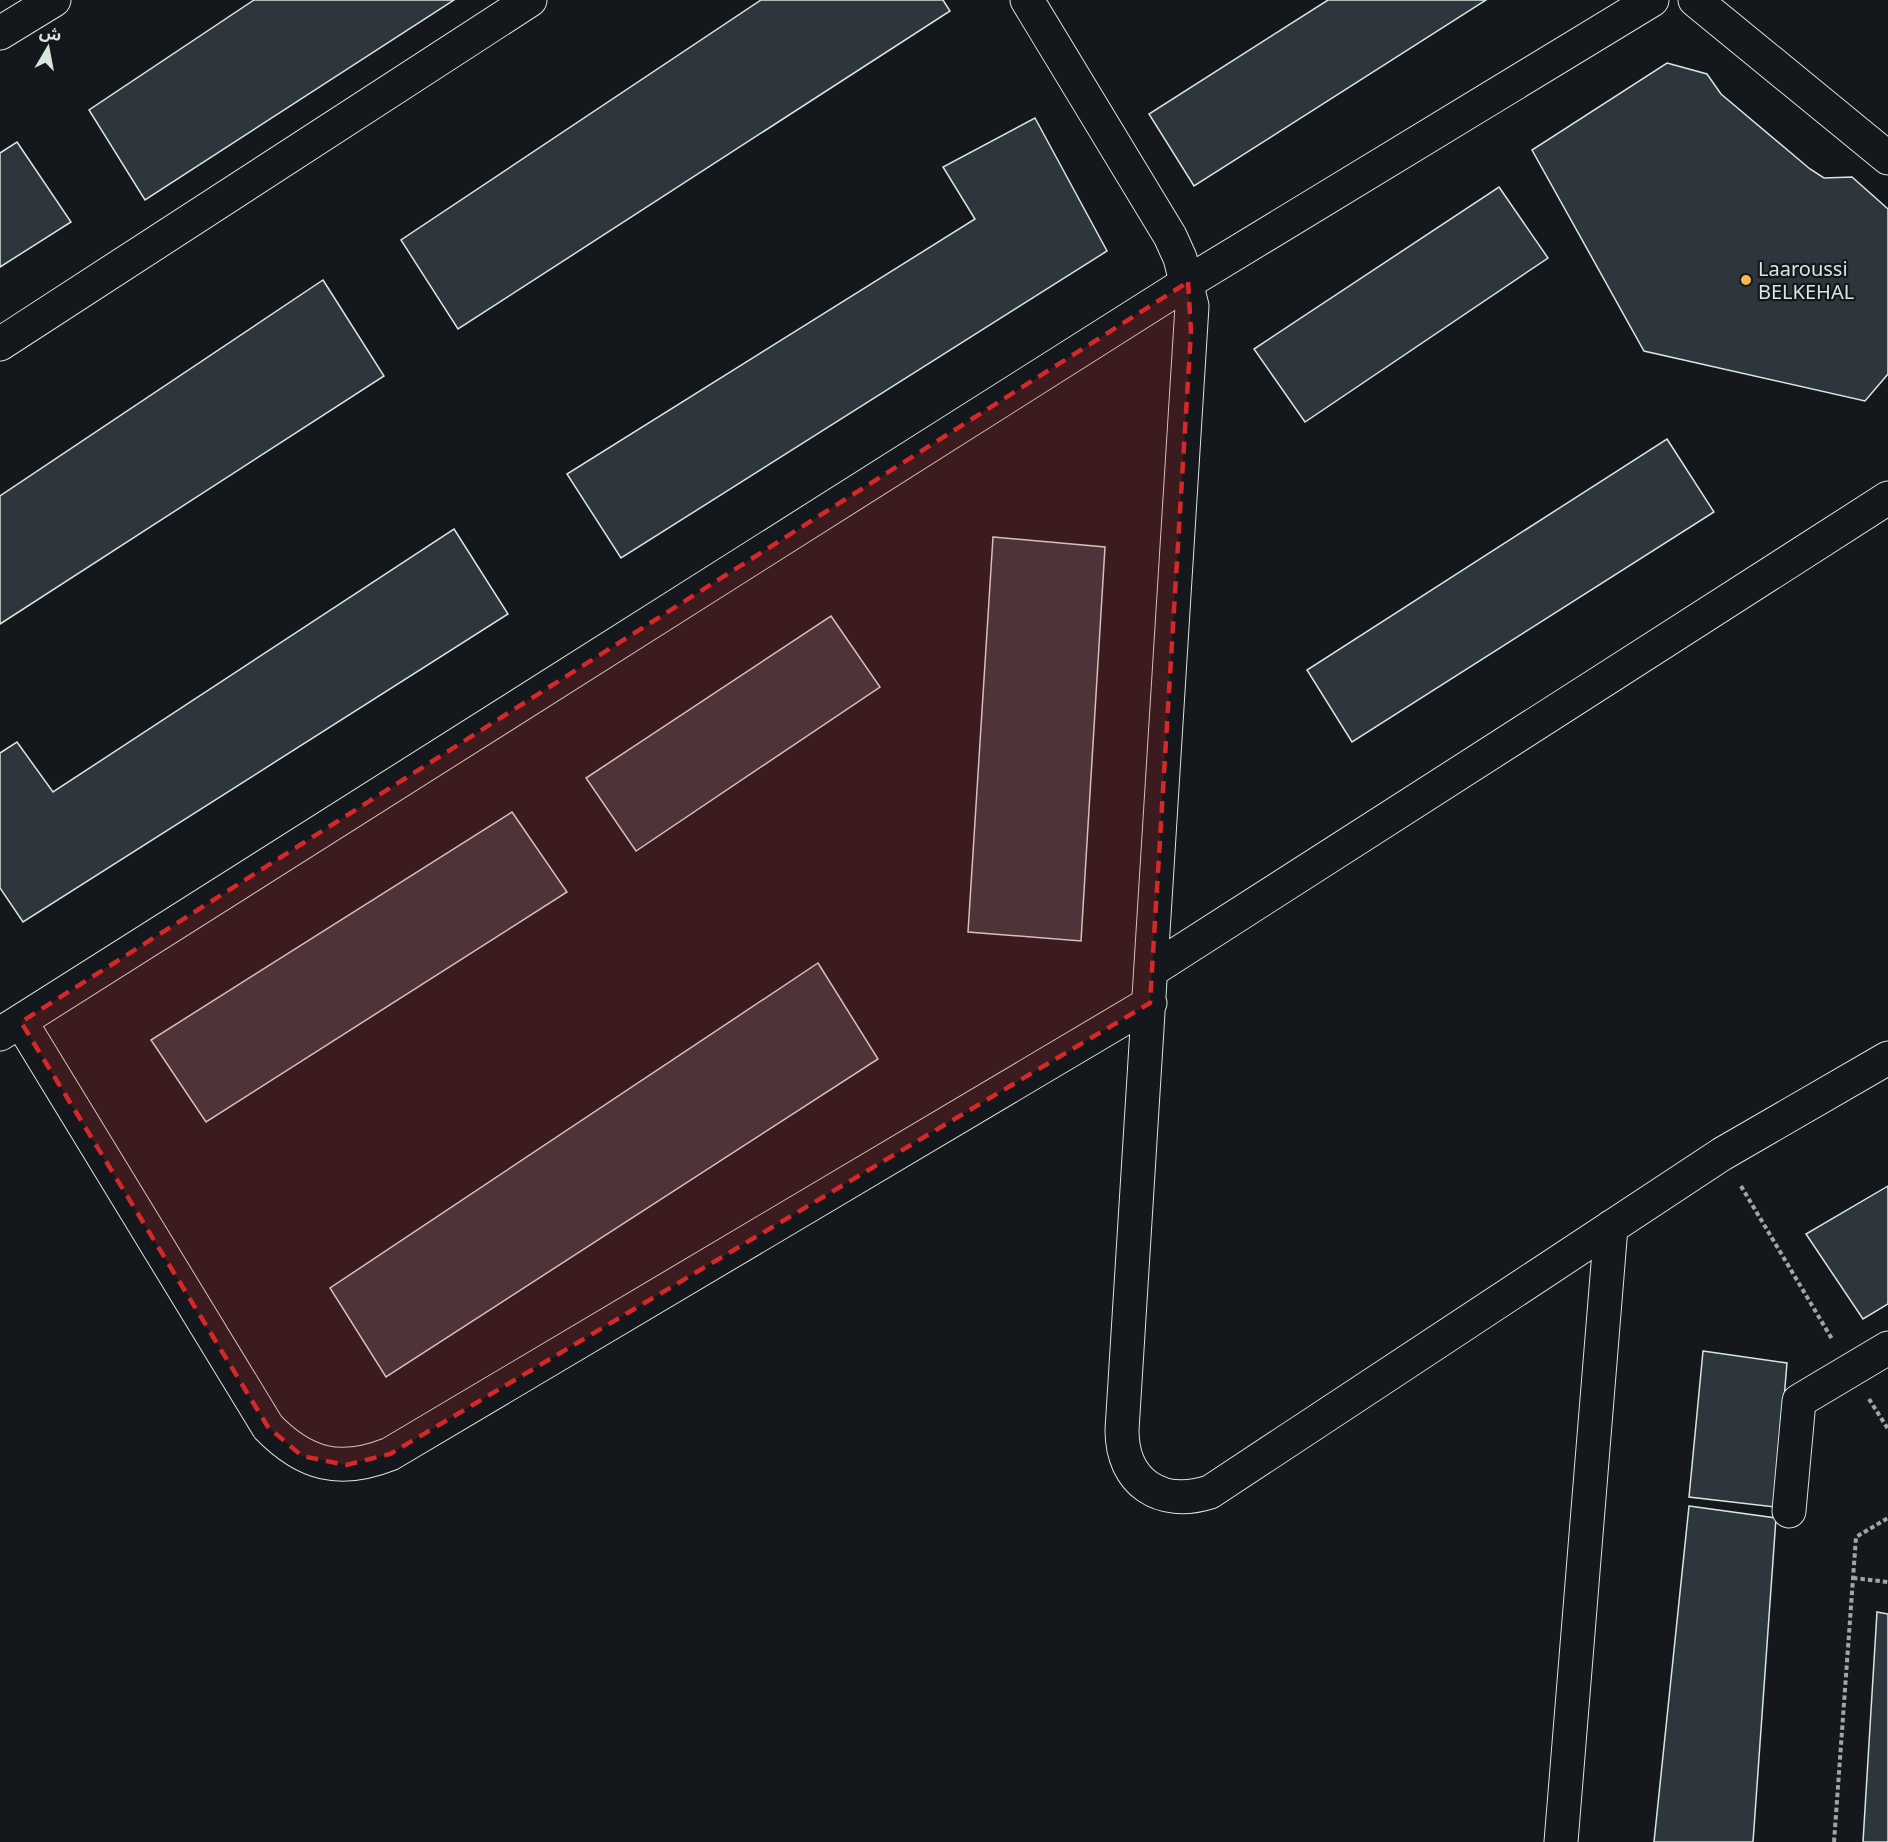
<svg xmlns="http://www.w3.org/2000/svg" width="1888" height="1842" font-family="'Noto Sans','Noto Sans Arabic',sans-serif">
  <rect width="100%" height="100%" fill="#14181c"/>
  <path fill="#2c363c" stroke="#d8e6dc" stroke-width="1.5" d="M254,0H454L145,200L89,110Z
    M761,0H943L950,11L458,329L401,240Z
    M1328,0H1486L1194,186L1149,114Z
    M1667,63L1707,74L1721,94L1810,169L1824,178L1852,177L1888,209V374L1865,401L1644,351L1532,150Z
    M1035,118L1107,251L621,558L567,474L975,219L943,167Z
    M17,142L71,222L0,267V153Z
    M1499,187L1548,258L1305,422L1254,349Z
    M323,280L384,376L0,624V496Z
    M1667,439L1714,512L1352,742L1307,670Z
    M454,529L508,614L23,922L0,888V753L17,742L53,792Z
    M993,537L1105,547L1081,941L968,932Z
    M831,616L880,687L636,851L586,778Z
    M512,812L567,892L206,1122L151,1040Z
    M818,963L878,1059L386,1377L330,1288Z
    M1888,1186V1304L1863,1319L1806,1234Z
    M1703,1351L1787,1363L1775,1507L1689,1497Z
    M1689,1506L1776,1518L1753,1842H1654Z
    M1877,1612L1888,1614V1842H1863Z"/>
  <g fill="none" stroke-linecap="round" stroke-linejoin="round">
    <defs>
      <path id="minor" d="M1027,0L1170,236L1180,258L1192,306L1122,1430C1122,1482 1160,1508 1210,1492L1722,1154L1888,1058
        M1695,0L1888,158
        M0,33L54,0
        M0,344L530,0
        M1152,970L1888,498
        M21,1022L268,1427C305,1465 340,1474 390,1454L1150,1003
        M0,1034L1188,282L1652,0
        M1789,1511L1799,1401L1888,1348
        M1561,1842L1611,1227"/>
    </defs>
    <use href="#minor" stroke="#d8e6dc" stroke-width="35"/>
    <path stroke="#9da8a2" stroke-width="4" stroke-dasharray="4.5 3" stroke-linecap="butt" d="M1741,1186L1832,1339
      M1869,1399L1888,1429
      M1853,1578L1888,1582
      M1834,1842L1856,1537L1888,1518"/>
    <use href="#minor" stroke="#14181c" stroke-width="33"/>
  </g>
  <path fill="#d62828" fill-opacity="0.2" stroke="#d62828" stroke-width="4.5" stroke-dasharray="12 8" stroke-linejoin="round" d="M1188,282L1191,331L1150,1003L390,1454L346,1465L302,1456L268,1427L21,1022Z"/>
  <circle fill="#ffb74d" stroke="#14181c" stroke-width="2" cx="1746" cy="280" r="6"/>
  <g text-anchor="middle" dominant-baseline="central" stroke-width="4.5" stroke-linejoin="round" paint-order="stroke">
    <g font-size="20" fill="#d8e6dc" stroke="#14181c" text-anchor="start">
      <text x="1758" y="268">Laaroussi<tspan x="1758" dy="23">BELKEHAL</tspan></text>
    </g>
  </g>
  <g transform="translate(48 48) rotate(10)" stroke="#14181c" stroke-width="4.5" paint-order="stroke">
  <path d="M0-4.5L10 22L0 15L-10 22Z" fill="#d8e6dc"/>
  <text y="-9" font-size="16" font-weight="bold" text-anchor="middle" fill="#d8e6dc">ش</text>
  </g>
</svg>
